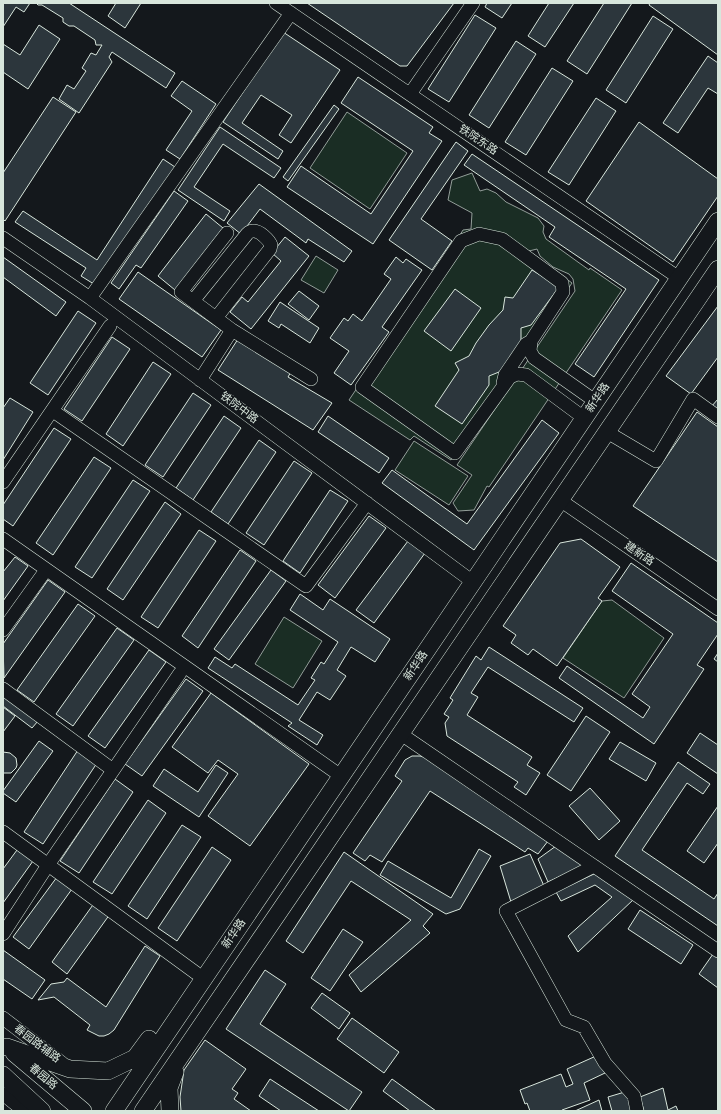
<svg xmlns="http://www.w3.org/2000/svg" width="721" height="1114" font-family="Overpass,'Noto Sans SC',sans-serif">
  <rect width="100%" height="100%" fill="#14181c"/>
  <path fill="#1a2d24" stroke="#939e99" d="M347,112L407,153L370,209L310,168Z
    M472,173L480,191L487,189L496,193L506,202L538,218L544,226L543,232L546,239L589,270L590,268L622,290L489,487L487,486L474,510L458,511L453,503L472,475L457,465L575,291L573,279L569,274L553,267L540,256L537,249L529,251L572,283L451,460L414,436L410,440L349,400L460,235L463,230L471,229L472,213L448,200L452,180Z
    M316,256L338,270L324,293L301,280Z
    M414,441L468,476L449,505L395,470Z
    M612,600L664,638L624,698L563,658L602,601Z
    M284,617L322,641L293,688L255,664Z"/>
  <path fill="#2c363c" stroke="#d8e6dc" d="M3,3H30L24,12L16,7L3,27Z
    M36,3H69L175,73L166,88L112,52L109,57L112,62L79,113L59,99L67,85L74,89L86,71L82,68L91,53L96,55L102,45H96L95,40L74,26H69L63,22V18L42,5H38Z
    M116,3H141L125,28L108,16Z
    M307,3H454L407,66H400Z
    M487,3H512L502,18L485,7Z
    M549,3H574L545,47L528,36Z
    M604,3H632L587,74L567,61Z
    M650,3H718V55L649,5Z
    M475,15L496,28L449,102L428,89Z
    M653,16L673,29L626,103L606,90Z
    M39,25L60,39L28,89L3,72V44L20,55Z
    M283,32L340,70L291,143L279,135L292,115L261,95L242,123L283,151L278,159L223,122Z
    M516,41L536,54L489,128L469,115Z
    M708,56L718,63V94L708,88L678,133L663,123Z
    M552,68L573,81L526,155L505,142Z
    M358,77L433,127L429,133L442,141L373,244L287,187L301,166L371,214L413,151L341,103Z
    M182,81L216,104L180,159L166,150L192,111L171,96Z
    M53,97L76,112L5,221L3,219V173Z
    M596,98L616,111L569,185L548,172Z
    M334,105L339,109L288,181L283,177Z
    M639,122L718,179V196L673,262L586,201Z
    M220,127L281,168L274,178L223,144L194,187L230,211L224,221L178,190Z
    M456,142L468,151L421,219L452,241L432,270L389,240Z
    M472,154L659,280L594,377L575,364L626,289L549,237L555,227L464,165Z
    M163,159L175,167L97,286L81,276L86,268L15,222L23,211L97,260Z
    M259,184L352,251L344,262L308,239L306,243L260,209L241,234L227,223Z
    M174,191L188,201L141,268L136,265L119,289L111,283Z
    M206,214L223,228L175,290L158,276Z
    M285,237L309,256L251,329L230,312L242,297L248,302L281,261L272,253Z
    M3,257L66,302L56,316L3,277Z
    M396,257L403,263L406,259L422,270L382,327L389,332L351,385L334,373L349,351L330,338L344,318L348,321L353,314L362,321L391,279L384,274Z
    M532,270L559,287L531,325L521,328V345L504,370L489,376V385L462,424L435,406L459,370L455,363L469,356L476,343L489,325L503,310L505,297L513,298Z
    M138,272L221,330L202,357L119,299Z
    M455,289L481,308L451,351L424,331Z
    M299,291L319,306L309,320L288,304Z
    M280,302L319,328L310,343L281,324L279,328L268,321Z
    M718,306V357L691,394L666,376Z
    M78,311L96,323L48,395L30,383Z
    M112,337L130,349L82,421L64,409Z
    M238,339L292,370L288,377L332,403L313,430L218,370Z
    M153,362L171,374L123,446L106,434Z
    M193,393L211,405L163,477L145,465Z
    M10,398L33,412L3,460V408Z
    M718,399V412L711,407Z
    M697,412L718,427V562L633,506Z
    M224,416L241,428L193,500L176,488Z
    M328,416L389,458L379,473L318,432Z
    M542,420L559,433L474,550L382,483L392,470L467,524Z
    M54,428L71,439L13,526L3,519V505Z
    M259,440L276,452L228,524L211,512Z
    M94,457L111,468L53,555L36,543Z
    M294,461L312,473L264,545L246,533Z
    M133,480L150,491L92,578L75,567Z
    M330,490L348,501L300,573L283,561Z
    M165,502L181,514L123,600L107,589Z
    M369,516L386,528L335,598L318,585Z
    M199,530L216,541L158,628L141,617Z
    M581,539L620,567L598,598L602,601L557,666L533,649L528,655L511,643L516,635L503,626L560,543Z
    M408,541L425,553L374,623L356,610Z
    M240,550L256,561L198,648L182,636Z
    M15,557L28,566L3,601V572Z
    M631,563L718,623V634L697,665L704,669L654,744L559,678L567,666L643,718L650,707L632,694L673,634L612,591Z
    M271,570L286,581L229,660L214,649Z
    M48,580L65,592L4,678L3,644Z
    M300,594L323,610L330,599L390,639L375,662L351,647L337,670L346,676L330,700L317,692L299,720L323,735L317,745L288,726L292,723L208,668L215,657L232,668L235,664L298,705L315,680L311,678L321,662L324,664L338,642L290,610Z
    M78,604L95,616L34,702L17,690Z
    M117,628L134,640L73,726L56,714Z
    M489,647L583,708L574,722L488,667L471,693L478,697L467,715L532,757L527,765L540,773L526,795L514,787L518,782L447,736L445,723L449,717L444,714L453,700L450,698L476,656L481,660Z
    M149,650L166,662L105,748L88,736Z
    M718,653V662L714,659Z
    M186,679L203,691L142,776L125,764Z
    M211,693L309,764L250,846L208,816L238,774L218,760L208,773L172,747Z
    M3,695L38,721L32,728L3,706Z
    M3,707L15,716L3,732Z
    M586,716L610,732L571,791L547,775Z
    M700,733L718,745V774L687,753Z
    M39,741L53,751L16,802L3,793V791Z
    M620,742L656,763L646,781L609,759Z
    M78,750L97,763L43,844L24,832Z
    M3,752L10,753L16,758L17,765L16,768L11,773H3Z
    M412,756H420L427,758L548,841L538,854L528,848L525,852L430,791L382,862L370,855L365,861L353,853L402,781L395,776L405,760Z
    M678,762L710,784L703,794L687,783L642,850L714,899L718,893V926L615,856Z
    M216,765L228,773L199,817L153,786L164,769L198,792Z
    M115,779L133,792L79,873L60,861Z
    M590,788L620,821L599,840L569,806Z
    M148,800L166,813L112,894L93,882Z
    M718,806V843L704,863L687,851Z
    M182,825L201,837L147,919L128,906Z
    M556,846L585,865L548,882L538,859Z
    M212,847L231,860L177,941L158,928Z
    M479,849L491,856L460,909L446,914L380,875L388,861L451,898Z
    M17,850L33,861L3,903V869Z
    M344,852L433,914L423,926L430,933L361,992L349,975L411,920L351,881L303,953L286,941Z
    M530,854L544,886L511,902L500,866Z
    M596,873L634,899L578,952L568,936L612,897L595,885L561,901L556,892Z
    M57,877L72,889L29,949L13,937Z
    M95,902L110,914L67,974L52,962Z
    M640,910L693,945L681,964L628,929Z
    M343,929L363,942L330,991L311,978Z
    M145,946L160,956L114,1030L109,1034L104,1036H99L87,1030L90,1025L54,997L38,1000L51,984L64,982L67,978L106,1007Z
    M3,950L45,980L32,999L3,979Z
    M713,954L718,957V988L699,974Z
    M265,970L286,984L260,1024L362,1092L349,1111L226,1029Z
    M322,993L350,1013L339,1029L311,1008Z
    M352,1018L399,1052L384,1073L337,1039Z
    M205,1040L246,1069L232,1089L238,1093L234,1099L251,1111H181L180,1097L184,1070Z
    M596,1056L605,1073L584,1083L590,1100L562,1110V1111H530L527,1103L525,1104L520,1090L561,1074L566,1087L573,1084L567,1069Z
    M270,1079L319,1111H281L259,1096Z
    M392,1079L436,1111H410L383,1091Z
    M663,1088L668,1110L676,1106L678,1111H644L640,1097Z
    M628,1091L633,1111H612L608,1097Z
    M599,1100L602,1111H575Z"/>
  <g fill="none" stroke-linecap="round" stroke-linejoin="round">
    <defs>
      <path id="minor" d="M276,3L679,278
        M410,94L473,3
        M3,238L90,298L473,582
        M90,298L291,13
        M193,301L247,234C249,232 250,231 253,231C259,230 269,240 271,245L270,249L216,318
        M232,330L311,379
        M200,380L232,330L181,292L227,233
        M503,383L505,375L526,344L531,341
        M53,411L306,586L367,503
        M584,418L526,375L517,374L510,377L455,453L362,387L461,241L479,234L502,239L562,283L563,292L531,341L530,351L534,358L595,401
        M607,432L656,461L693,399L718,417
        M3,482L110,326
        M560,500L718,609
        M3,539L341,776
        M3,630L46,570
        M3,689L113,770
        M401,734L718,951
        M3,832L196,973
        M594,866L506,911L566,1020L584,1027L605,1063L634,1096L637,1111
        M3,934L48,865L180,673
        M3,1018L62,1063
        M3,1094L24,1111"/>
      <path id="major" d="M7,1047L70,1069L108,1071L135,1058L149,1039
        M14,1053L83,1111
        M3,1075L42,1111
        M114,1111L718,221
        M143,1111L718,269
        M170,1111L169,1088L175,1072"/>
    </defs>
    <use href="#minor" stroke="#d8e6dc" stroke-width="14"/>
    <use href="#major" stroke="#d8e6dc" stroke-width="18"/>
    <use href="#minor" stroke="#14181c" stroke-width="13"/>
    <use href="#major" stroke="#14181c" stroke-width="17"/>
  </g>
  <g text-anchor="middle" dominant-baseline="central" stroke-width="3" stroke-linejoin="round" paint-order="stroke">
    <g font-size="11" fill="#d8e6dc" stroke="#14181c">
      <text transform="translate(478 140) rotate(34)">铁院东路</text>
      <text transform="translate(598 398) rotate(-56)">新华路</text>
      <text transform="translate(239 408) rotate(37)">铁院中路</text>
      <text transform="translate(639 554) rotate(34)">建新路</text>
      <text transform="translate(416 666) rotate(-56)">新华路</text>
      <text transform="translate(234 934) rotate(-56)">新华路</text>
      <text transform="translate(37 1044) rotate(37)">春园路辅路</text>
      <text transform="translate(43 1077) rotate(40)">春园路</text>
    </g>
  </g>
  <rect width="721" height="1114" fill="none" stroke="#d8e6dc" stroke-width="8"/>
</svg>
